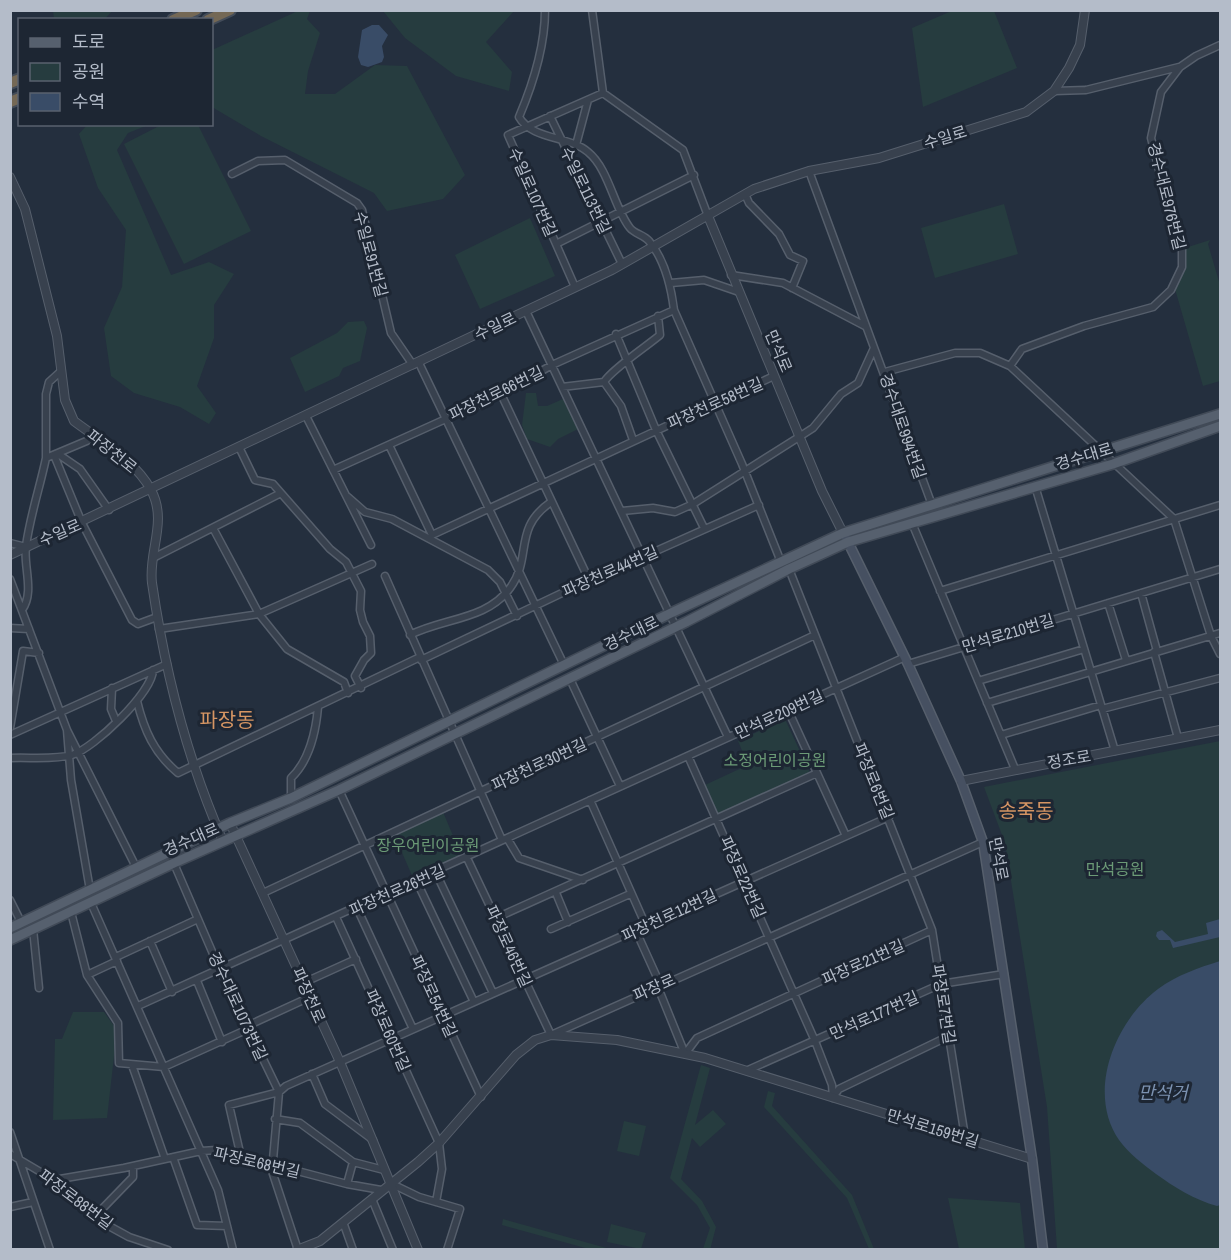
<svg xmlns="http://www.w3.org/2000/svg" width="1231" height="1260" font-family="'Archivo Narrow','Noto Sans KR',sans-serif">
  <rect width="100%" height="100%" fill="#242f3e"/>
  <path fill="#263c3f" d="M300,10L310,11L307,19L320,33L308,71L305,94H335L375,65L407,66L465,175L443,199L387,211L374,193L261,136L212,107V50Z
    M954,10L994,11L1017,68L923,107L912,28Z
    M53,11V10L112,11L104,20L54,19Z
    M383,11H514L486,42L512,72L509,91L456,76L405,38Z
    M163,124L198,125L251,231L184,264L124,144Z
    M87,125H148L128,133L117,150L171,275L209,262L234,274L214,305V338L197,386L216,413L209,424L180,407L134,393L111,376L104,328L122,287L126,230L98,188L79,134Z
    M1004,204L1018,254L935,278L921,228Z
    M530,218L555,276L480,309L455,255Z
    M1210,240L1208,244L1220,285V381L1203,386L1175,289L1186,269L1185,248Z
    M364,321L367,328L360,361L343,368L339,376L305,392L290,358L337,333L348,322Z
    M526,393H536L538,406H547L563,399L578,429L558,439L550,447L527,439L522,425Z
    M785,719L810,773L718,815L705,785L748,765L738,741Z
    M1220,741V1249H1057L1047,1107L1005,843L984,787Z
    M443,812L462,857L413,878L394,834Z
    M73,1012H104L117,1030L107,1118L53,1120L55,1039H62Z
    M701,1065L710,1068L695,1125L713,1110L726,1124L700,1147L692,1138L681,1179L702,1201L716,1227L710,1250L703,1249L710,1228L697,1205L670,1178Z
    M768,1091L775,1093L772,1106L852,1195L874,1249H869L847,1198L764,1107Z
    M624,1121L646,1126L639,1156L617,1151Z
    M948,1198L1020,1203L1025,1249H959Z
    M503,1219L610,1249H589L502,1225Z
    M611,1224L646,1233L641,1249L607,1242Z"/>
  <path fill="#394c67" d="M372,25H379L388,35L382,46L384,57L382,62L368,67L361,65L358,57L362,30Z
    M1220,919V937L1173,948L1170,940H1159L1156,936L1157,932L1162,930L1175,942L1208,934L1206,923Z
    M1220,961V1205L1217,1206C1195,1200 1174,1187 1156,1174C1143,1164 1129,1154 1119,1140C1086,1092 1115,1021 1158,989C1177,975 1198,968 1220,961Z"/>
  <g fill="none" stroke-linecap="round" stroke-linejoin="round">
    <defs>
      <path id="minor" d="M545,10C545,46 533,84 519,117C532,140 570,136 588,152C609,169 614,208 630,228C635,234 644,235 649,241C665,260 671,286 674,310L742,464L781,562
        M592,10L603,93L683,150L708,216
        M1054,91L1086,90L1179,67
        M550,116L622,264
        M576,145L588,100
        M809,171L932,505
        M232,174L258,161L285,160L357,203L362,210L391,333L413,365
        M745,194L749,203L779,234L790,255L803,261L792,288
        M556,244L694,175
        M731,275L783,283L865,326
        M671,283L704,280L739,292
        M575,287L508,135L603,93
        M526,311L728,737
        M616,334L656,430L704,528
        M419,363L564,665
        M1010,366L1022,349L1084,326L1153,307L1171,290L1182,267V245L1167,202L1151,138L1161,92L1180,67L1196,56L1220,45
        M885,372L955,353H980L1010,366L1174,519L1211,636L1220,654
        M604,382L621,406L633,440
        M562,387L604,382C611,370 647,346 660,335L658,316
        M501,394L590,582
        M306,416L371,545
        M389,445L432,535L774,376
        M239,447L255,480L273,484L330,549L346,562L361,591L360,610L363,622L370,636L371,653L364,660L355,676L361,688
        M58,454L80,469L109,510
        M54,455L82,523L132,620L138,624L157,617
        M46,458V394L49,382L60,372
        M333,470L501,394L552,365L674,310
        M1035,486L1115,751
        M348,497L365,512L392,519L488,570L500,582L517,616
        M622,511L653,508L675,512L693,504L799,437L813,428L841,394L858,383L874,348
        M912,523L1015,769
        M213,528L259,614L287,649L344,682L348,693
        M10,543L26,547
        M155,557L279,494
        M789,569L932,930L965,1137
        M385,576L502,840
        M10,579L67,730L136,867
        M940,591L1220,505
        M1141,593L1157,651
        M1108,603L1126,660
        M22,610C35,592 23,566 26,546C30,516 40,487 46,458L96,437
        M10,628L29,629
        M159,629L259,614L372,564
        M410,635C443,618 487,620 510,588C533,557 512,529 551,502
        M1154,652L1178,738
        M421,660L562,593L759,505
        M908,664L1220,569
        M570,679L620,786
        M978,681L1084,649
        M112,688L111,709L116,721
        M137,701C144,730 154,753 178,773L420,657
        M987,703L1220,633
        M1102,709L1220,678
        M788,710L846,836
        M10,728L23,651L39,653
        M67,730L71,780L90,890
        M10,735L167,664
        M1001,735L1101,705
        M688,756L815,1041L832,1085L833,1098
        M10,758C29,757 54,760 72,755C94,748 152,693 153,670
        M339,790L481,1097
        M291,798V778C309,761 316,731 318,707
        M590,800L646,926
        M507,838L519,858L583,880
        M169,852L220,970L279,1092
        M467,858L551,1035L983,842
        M436,873L493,993
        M417,882L474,1002
        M263,893L815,635
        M556,893L568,922
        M10,900L21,922
        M91,903L218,1190L233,1250
        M357,908L413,1029
        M71,912L87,975L118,1023L119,1063L164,1067L248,1029
        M336,917L439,1143L442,1169L436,1202
        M496,918L815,774
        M33,929L39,988
        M551,929L630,894
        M636,931L660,984
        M150,941L172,992
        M116,957L198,919
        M87,975L117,961
        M197,981L222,1042
        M303,983L356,959
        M657,985L685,1054
        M138,1006L905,657
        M247,1026L310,997
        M685,1054L697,1038L932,930
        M132,1065L165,1159
        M748,1070L941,984L1004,974
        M312,1074L325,1104L373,1140
        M279,1092L272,1171L298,1250
        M833,1097L839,1089L949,1036
        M275,1119L300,1123L353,1162L384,1170
        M10,1132L50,1250
        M10,1154L54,1180L98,1220L129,1237L168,1250
        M173,1157L197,1225L227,1226
        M241,1157L229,1105L279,1092L286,1086L889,817
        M54,1180L124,1168L201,1151L217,1150L347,1184L381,1190
        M390,1183L419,1197L460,1209L447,1250
        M347,1184L353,1162
        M372,1199L393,1250
        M10,1207L33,1202
        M98,1220L103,1208L133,1177V1166
        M343,1222L353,1250"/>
      <path id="tertiary" d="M10,177L25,209L57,336L65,400L74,421C99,440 136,461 151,490C168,521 148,552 152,583C165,672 187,759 223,841
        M708,216L822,491L843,533
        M10,555L612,270L754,189L809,171L879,158L1026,112L1054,91L1069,68L1080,45L1085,10
        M961,781L1220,730
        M230,823L340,1062L418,1250
        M297,1250L320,1241L418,1162L439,1143L516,1055L535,1040L551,1035L617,1040L705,1058L1032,1159"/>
      <path id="secondary" d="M845,536L908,664L961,781L983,842L1032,1159L1043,1250"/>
      <path id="primary" d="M10,928L230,823L291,798L671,613L843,533L1220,414
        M10,940L174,863L339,790L686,622L789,569L848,542L1113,464L1220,426"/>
      <path id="motorway" d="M173,20L196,10
        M208,20L230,10
        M10,83L20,79
        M10,102L20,98"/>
    </defs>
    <use href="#minor" stroke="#565f6c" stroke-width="9"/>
    <use href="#tertiary" stroke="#565f6c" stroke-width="10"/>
    <use href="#secondary" stroke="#565f6c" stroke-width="11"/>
    <use href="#primary" stroke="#414a57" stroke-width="12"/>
    <use href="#motorway" stroke="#434c59" stroke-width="14"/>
    <use href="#minor" stroke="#38414e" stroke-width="6"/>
    <use href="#tertiary" stroke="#38414e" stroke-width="8"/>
    <use href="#secondary" stroke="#465061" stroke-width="8"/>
    <use href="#primary" stroke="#56606e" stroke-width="9"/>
    <use href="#motorway" stroke="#746855" stroke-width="10"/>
  </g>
  <g text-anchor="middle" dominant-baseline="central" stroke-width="6" stroke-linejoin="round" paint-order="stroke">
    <g font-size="16" fill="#b4bcc9" stroke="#1d2633">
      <text transform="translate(945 137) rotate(-17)">수일로</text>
      <text transform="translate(586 190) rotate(64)">수일로113번길</text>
      <text transform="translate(533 192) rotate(66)">수일로107번길</text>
      <text transform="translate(1167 196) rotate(76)">경수대로976번길</text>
      <text transform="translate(371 254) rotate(75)">수일로91번길</text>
      <text transform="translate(495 326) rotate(-26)">수일로</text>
      <text transform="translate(779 351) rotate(67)">만석로</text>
      <text transform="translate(496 393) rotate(-26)">파장천로66번길</text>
      <text transform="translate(715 403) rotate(-24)">파장천로58번길</text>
      <text transform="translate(903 426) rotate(71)">경수대로994번길</text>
      <text transform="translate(112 451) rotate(39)">파장천로</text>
      <text transform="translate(1084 456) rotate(-17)">경수대로</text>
      <text transform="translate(60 532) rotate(-23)">수일로</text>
      <text transform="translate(610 571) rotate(-24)">파장천로44번길</text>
      <text transform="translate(631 633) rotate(-26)">경수대로</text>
      <text transform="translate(1008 633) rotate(-17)">만석로210번길</text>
      <text transform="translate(779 714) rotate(-25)">만석로209번길</text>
      <text transform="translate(1069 759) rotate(-10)">정조로</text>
      <text transform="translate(539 764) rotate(-25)">파장천로30번길</text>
      <text transform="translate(874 781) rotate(68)">파장로6번길</text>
      <text transform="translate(191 839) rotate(-24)">경수대로</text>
      <text transform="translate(999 859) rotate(79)">만석로</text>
      <text transform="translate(743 877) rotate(66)">파장로22번길</text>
      <text transform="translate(397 890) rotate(-24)">파장천로26번길</text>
      <text transform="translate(669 915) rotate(-25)">파장천로12번길</text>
      <text transform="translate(509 946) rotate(65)">파장로46번길</text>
      <text transform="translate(863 962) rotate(-24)">파장로21번길</text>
      <text transform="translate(654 987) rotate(-24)">파장로</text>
      <text transform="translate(309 995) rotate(66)">파장천로</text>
      <text transform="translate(434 996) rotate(65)">파장로54번길</text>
      <text transform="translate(944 1004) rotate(81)">파장로7번길</text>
      <text transform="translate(238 1006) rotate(65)">경수대로1073번길</text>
      <text transform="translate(874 1015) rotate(-24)">만석로177번길</text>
      <text transform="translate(388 1030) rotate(66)">파장로60번길</text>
      <text transform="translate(933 1128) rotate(17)">만석로159번길</text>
      <text transform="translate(257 1162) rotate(13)">파장로68번길</text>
      <text transform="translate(76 1199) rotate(37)">파장로88번길</text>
    </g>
    <g font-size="16" fill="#6b9a76" stroke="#1d2633">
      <text x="775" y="760">소정어린이공원</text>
      <text x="428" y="845">장우어린이공원</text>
      <text x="1115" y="869">만석공원</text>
    </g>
    <g font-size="18" font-style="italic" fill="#7c92b1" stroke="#1d2633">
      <text x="1163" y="1092">만석거</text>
    </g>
    <g font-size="20" fill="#d59563" stroke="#1d2633">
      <text x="227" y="719">파장동</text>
      <text x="1026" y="810">송죽동</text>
    </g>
  </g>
  <rect width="1231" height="1260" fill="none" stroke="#b4bcc9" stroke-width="24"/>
  <rect x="18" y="18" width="195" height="108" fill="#1d2633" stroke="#59626f" stroke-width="1.5"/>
  <rect x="30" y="38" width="30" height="9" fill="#56606e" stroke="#59626f" stroke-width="1.5"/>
  <text x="72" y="48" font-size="18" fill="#b4bcc9">도로</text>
  <rect x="30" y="63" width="30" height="18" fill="#263c3f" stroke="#59626f" stroke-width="1.5"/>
  <text x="72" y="78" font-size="18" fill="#b4bcc9">공원</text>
  <rect x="30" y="93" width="30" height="18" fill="#394c67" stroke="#59626f" stroke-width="1.5"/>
  <text x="72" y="108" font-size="18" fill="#b4bcc9">수역</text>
</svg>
